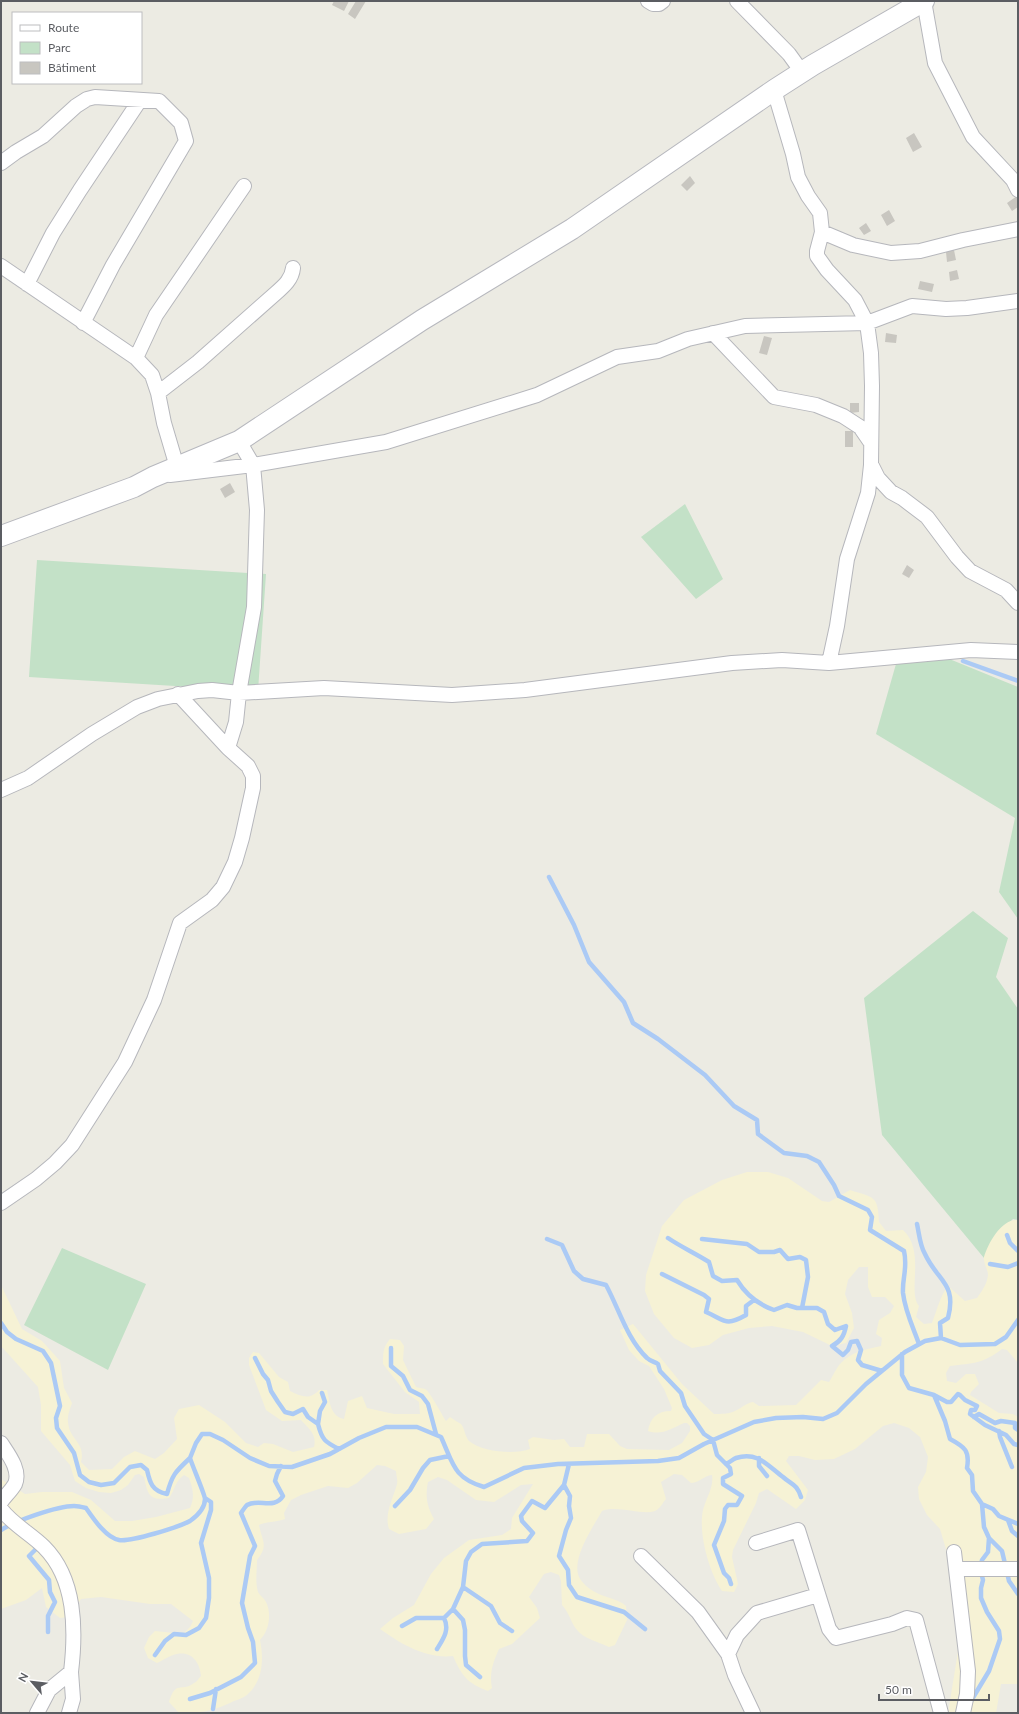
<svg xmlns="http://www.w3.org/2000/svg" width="1019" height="1714" font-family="Lato,sans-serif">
  <rect width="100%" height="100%" fill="#ecebe3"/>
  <path fill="#c3e1c7" d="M685,504L723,579L696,599L641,537Z
    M37,560L266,574L258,691L29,677Z
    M942,656L1018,687V919L999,892L1015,818L876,734L898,657Z
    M973,911L1008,938L996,977L1018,1009V1220L1013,1219L994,1238L984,1258L882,1135L864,998Z
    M62,1248L146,1284L108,1370L24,1325Z"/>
  <path fill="#f6f2d5" d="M747,1172H768L788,1178L822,1201L829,1202L850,1190C874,1198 878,1195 879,1222L886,1231L903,1230C926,1251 907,1292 919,1306L916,1317L924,1324L932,1323C937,1310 940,1296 948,1286L965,1301L977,1298C982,1291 987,1284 988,1275C988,1269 983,1263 984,1257C988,1243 1002,1218 1018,1220V1363L1007,1350L1002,1349C982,1364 974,1363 950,1366L946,1373L947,1381L956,1383L966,1374H975L979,1384L971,1392L970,1395L999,1413L1013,1414L1018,1417V1684H1001L996,1713H948L961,1633L959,1593L940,1529L927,1515L919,1499L918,1487L926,1472L928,1457L920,1437L909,1428L894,1423L883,1426L855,1449L834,1459L815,1460L799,1456H789L786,1461L808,1490L805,1500L796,1509L767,1489L759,1493L756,1503L733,1550L732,1557L738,1584L734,1592L722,1591C709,1572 698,1533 703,1510C706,1498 714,1487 712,1475C703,1476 701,1482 691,1483L682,1475L674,1474L661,1482L666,1499C663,1502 661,1507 658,1509C649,1518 617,1504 602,1511C593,1527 571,1559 579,1577C582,1583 589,1589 595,1592C605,1598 617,1598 626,1606L627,1620L615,1645L609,1647C599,1642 584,1639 577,1630C571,1623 570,1614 562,1605L561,1581L559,1575L551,1572L544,1574L529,1597L537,1608L540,1618L512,1644L499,1649C493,1662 489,1674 492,1688L488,1691C467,1683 462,1676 453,1656C426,1659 401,1644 380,1629L393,1618L414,1605L431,1574L444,1558L469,1540L502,1535L511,1529L512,1518L533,1484L521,1485L494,1502L476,1500L447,1480L438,1477L428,1482C425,1497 427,1506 434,1519L426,1529L399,1534L389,1529C384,1514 393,1499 397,1484C398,1480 396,1475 396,1471L385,1466L377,1465L357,1483L348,1488L328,1486L301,1495L291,1500L284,1513L285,1519C277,1522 264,1522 259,1525C262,1541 269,1545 257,1560C257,1570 255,1582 258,1592C260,1596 264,1598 266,1602C272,1614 269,1631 260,1640C264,1659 263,1681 247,1695C242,1699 235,1700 230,1703C210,1712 200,1713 179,1713L169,1702C176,1679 181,1693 194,1683C197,1682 199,1678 201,1676C200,1663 192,1651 177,1654C170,1655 164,1660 157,1663L148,1658L144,1648L149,1637L155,1631L183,1634L190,1627L193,1621L171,1604H150L101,1597L81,1599L69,1617L60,1618L46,1607L42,1588L26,1600L1,1609V1479L25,1494L42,1492H72L91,1500L115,1521H132L156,1517L190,1508C195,1497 193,1489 189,1478L184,1475C175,1481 175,1490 169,1498C149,1501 148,1495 144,1477L139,1474L135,1475L128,1485L121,1490L111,1493L99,1492L86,1488L75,1481L70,1465L41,1431V1405L38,1387L1,1346V1285L22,1329L42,1341L60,1361L64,1388L72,1403C70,1409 67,1416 68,1422C69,1440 86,1442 81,1462L89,1470L112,1469L124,1457L135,1451L155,1459L164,1453L177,1439L174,1418L179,1409L199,1405L225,1422L246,1443L258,1447L264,1443L273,1444L293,1452L314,1447C317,1434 309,1429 301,1420L282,1421L266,1410L249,1365V1358L253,1352L259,1353L279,1377L288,1382L290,1391C302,1397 310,1400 319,1390H327C330,1402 330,1416 344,1419L348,1401L362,1396L367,1408L394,1414H420L419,1402L405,1392L383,1364C383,1353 383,1347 390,1339L400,1340L404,1346L403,1360L416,1387C418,1388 423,1388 425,1389C429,1390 442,1415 446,1421L450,1417C454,1420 458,1422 461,1424C465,1429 465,1437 469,1441C482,1452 515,1455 530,1449L528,1440L533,1437L554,1440L564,1439L570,1447H584L587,1434H609L620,1446L627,1449L669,1450L682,1443L690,1431V1426L687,1423H684C672,1428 662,1436 648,1431C650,1418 657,1411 671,1411L672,1408L664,1389L649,1366L639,1361L629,1350L620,1330L633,1324L682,1384L714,1414C721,1414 729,1414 735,1411C742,1408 746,1403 753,1402L759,1406L796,1405L821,1380L829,1382C833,1376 836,1368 841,1363C851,1352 866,1349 881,1346L882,1338L876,1334L879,1320L890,1313L894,1306L885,1297H872L868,1287V1267H859L848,1280L845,1294L852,1313L854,1328L846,1343L832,1346L803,1332L772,1326L749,1328L723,1335L709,1345L692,1348L674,1338L654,1314L645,1291L646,1275L662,1226L684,1200L722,1180Z"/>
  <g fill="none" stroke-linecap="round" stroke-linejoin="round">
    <path stroke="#abcaf5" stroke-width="4.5" d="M963,661L1018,681
      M549,877L574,925L589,962L624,1002L633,1023L658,1039L705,1075L734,1106L757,1120L758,1134L784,1153L807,1156L819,1162L834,1185L839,1196L868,1210L872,1217L870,1230L904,1251C908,1268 902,1278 903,1293C905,1311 913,1327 919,1344
      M917,1224C919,1233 920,1246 925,1254C938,1282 957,1283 948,1318L940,1323L941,1338
      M1007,1235L1010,1243L1018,1251
      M668,1238C681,1247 695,1253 709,1262L713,1276L722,1281L737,1280C746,1295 757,1304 774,1310L787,1305L797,1308H817L824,1312L828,1324L835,1330L846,1326C844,1336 841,1341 832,1346L843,1355L848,1350L851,1342L857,1341L861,1350L858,1360L862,1365L882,1371
      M547,1239L562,1245L574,1271L583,1279L606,1285C619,1309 627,1339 647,1358C650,1361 655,1362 658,1364L660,1371L681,1393L685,1406L704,1434L713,1440L717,1455L730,1468L731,1474L723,1478V1484L742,1496L737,1505H728L725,1509L724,1521L714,1545L724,1573L729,1578L731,1584
      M702,1239L747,1244L759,1252H774L780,1250L788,1259L800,1257L806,1260L808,1277L802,1308
      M990,1264L1008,1267L1018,1263
      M662,1274L704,1295L709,1299L706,1312C725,1320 725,1327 746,1315V1306L754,1300
      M1,1323L7,1332L16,1339L43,1351L51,1363L60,1406L56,1418L57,1428L74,1453L80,1475L89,1482L101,1485L114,1483L130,1467L141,1465L147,1470C150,1483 152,1491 167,1494C172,1475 175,1472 190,1458
      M391,1348V1366L403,1376L410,1390L422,1396L428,1404L436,1434
      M902,1354V1375L909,1388L934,1395L945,1421L950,1439C965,1447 970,1451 967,1468L972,1475L973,1491L982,1504L984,1527L989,1538L988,1552L982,1560L980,1568L983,1580L981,1588V1598L987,1612L999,1631L1000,1639L989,1671L971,1701
      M255,1358L263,1374L268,1380L271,1391L278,1402L285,1412L293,1414L303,1409L308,1417L318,1424C322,1440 325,1442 339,1449
      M934,1395L947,1402H951L958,1394L960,1395L965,1400L977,1406L975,1410H971L970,1414L985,1425L1006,1435L1014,1444L1018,1445
      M974,1417L979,1414L995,1423L1001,1421L1015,1423V1428L1018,1430
      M318,1424L320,1411L325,1402L322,1393
      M999,1431L1000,1437L1012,1467
      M759,1458V1466L767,1476
      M726,1464C729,1463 733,1459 736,1458C758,1451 768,1466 783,1477C792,1485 797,1484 801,1497
      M564,1485L570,1496L569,1506L571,1518L566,1530L559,1556L568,1570L569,1585L577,1597L624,1612L645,1629
      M982,1504L993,1509L999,1516L1018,1524
      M395,1506L410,1490L423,1468L430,1460L449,1456
      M1008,1520L1012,1531L1018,1536
      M1,1530C15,1521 57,1506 74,1506C78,1506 82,1507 86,1508C93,1518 106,1538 119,1540C131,1542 179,1527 190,1521C197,1516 205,1508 205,1499C205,1495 192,1465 190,1458L196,1443L202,1434H210L223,1440L250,1458L269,1466L292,1467L330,1454L359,1438L386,1427H417L441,1437C453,1463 453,1478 484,1487L524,1468L558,1464L658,1461L679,1458L704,1444L754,1422L776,1418L803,1417L823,1419L837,1413L866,1384L905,1352L925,1341L941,1338L960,1345L995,1344L1006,1337L1018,1320
      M989,1538L1002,1551L1009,1581L1018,1594
      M33,1543L36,1549L29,1556L49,1580L50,1592L55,1602L48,1616V1632
      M463,1587L491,1606L500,1623L512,1631
      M402,1626L416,1618H444L453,1609
      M437,1649C443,1639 450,1630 444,1618
      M155,1655L165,1641L174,1634L186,1635L199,1628L206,1618L209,1598V1578L201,1543L211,1510V1502L205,1498
      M480,1677L466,1665L465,1656V1630L463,1620L453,1609L463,1587L466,1561L471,1552L482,1544L527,1541L533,1533L522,1521L521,1516L532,1501L545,1508L564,1485L569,1464
      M190,1699L210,1693L241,1677L255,1663L253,1642L248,1628L242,1603L250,1556L255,1546L241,1513C243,1510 245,1507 247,1505C259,1498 274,1510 283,1496L275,1481L277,1474L281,1466
      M213,1709L216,1689"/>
  </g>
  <path fill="#c8c6c0" d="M334,1H349L344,11L332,5Z
    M356,1H366L355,19L348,14Z
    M914,133L922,147L913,152L906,138Z
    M690,176L695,183L687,191L681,185Z
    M1017,196L1018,207L1012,211L1007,203Z
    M889,210L895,221L887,226L881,215Z
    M866,223L871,231L864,235L859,228Z
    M954,250L956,260L947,262L946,252Z
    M957,270L959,279L950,281L949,272Z
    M920,281L934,284L932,292L918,289Z
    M886,333L897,335L896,343L885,342Z
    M764,336L772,338L767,355L759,353Z
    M850,403H859V412L850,413Z
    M845,431H853V447H845Z
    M230,483L235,492L225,498L220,489Z
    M907,565L914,570L909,578L902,574Z"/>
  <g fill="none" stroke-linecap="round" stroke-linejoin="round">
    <defs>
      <path id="street" d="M648,1L653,4H659L663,1
        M737,1L789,54L802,72
        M924,1L935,63L973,137L1013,180L1018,190
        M774,90L793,154L798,177L808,196L820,213L822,232L817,251V256L827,270L855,300L867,323L871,353L872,386L871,464L878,478L891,492L902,498L927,517L957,557L970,571L1006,590L1018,603
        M1,163L16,152L43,136L76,106L87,99L95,97L159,101L181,123L186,141L113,265L83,323
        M822,232L853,245L891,253L920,251L963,240L1018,229
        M1,266L136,358L152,375L158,393L164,423L177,467
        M27,284L53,233L80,190L140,100
        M713,333L774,397L816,405L843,416L860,427L871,443
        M136,358L156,315L244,186
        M158,393L198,362L276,293C284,286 292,279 293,268
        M170,475L253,465L386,442L537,395L617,357L658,351L688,339L745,326L867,323L912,306L946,309L967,308L1018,301
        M829,663L837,626L847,559L868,493L871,465
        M178,694L228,748
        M1,790L28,778L92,734L137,707L158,699L198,691L212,690L239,693L324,688L452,695L525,690L732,663L782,660L829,663L971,650L1018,652
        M1,1203L36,1179L55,1163L72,1145L125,1062L154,1000L180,923L212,900L223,887L235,862L242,838L253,788V776L248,766L228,748L236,722L239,693L254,607L257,510L253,465L239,441
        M1,1443C8,1454 21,1470 15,1484C11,1491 5,1496 1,1502
        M1,1509C12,1524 31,1534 44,1547C76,1579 76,1630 71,1672L49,1690L37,1713
        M756,1543L798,1530L829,1629L836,1638L892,1624L907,1618L916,1620L941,1713
        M954,1552L968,1671L967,1694L963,1713
        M641,1556L698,1612L728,1654L735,1675L753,1713
        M956,1569H1018
        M728,1654L737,1635L757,1613L818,1595
        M69,1713L73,1699L71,1672"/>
      <path id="secondary" d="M1,536L134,487L153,477L239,441L422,320L572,229L774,90L813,65L924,1"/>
    </defs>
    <use href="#street" stroke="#b6b7bc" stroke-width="16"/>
    <use href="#secondary" stroke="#b7b8be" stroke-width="22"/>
    <use href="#street" stroke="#fff" stroke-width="14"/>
    <use href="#secondary" stroke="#fff" stroke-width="20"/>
  </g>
  <rect width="1019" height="1714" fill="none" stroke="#5b5d62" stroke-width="4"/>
  <rect x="12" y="12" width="130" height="72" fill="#ffffff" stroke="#bdbec0"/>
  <rect x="20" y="25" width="20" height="6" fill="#ffffff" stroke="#bdbec0"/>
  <text x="48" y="32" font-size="12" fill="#5b5d62">Route</text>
  <rect x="20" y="42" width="20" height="12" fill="#c3e1c7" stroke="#bdbec0"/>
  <text x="48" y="52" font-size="12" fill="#5b5d62">Parc</text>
  <rect x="20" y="62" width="20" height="12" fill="#c8c6c0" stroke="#bdbec0"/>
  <text x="48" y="72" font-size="12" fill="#5b5d62">Bâtiment</text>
  <g transform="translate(32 1682) rotate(298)" stroke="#ffffff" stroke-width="3" paint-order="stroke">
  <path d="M0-3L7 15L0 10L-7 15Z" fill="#5b5d62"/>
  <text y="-6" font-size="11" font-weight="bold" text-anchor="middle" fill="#5b5d62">N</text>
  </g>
  <path d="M879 1694v6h110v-6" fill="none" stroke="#5b5d62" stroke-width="2"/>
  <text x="885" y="1694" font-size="12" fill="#5b5d62" stroke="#ffffff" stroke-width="3" paint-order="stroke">50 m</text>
</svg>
